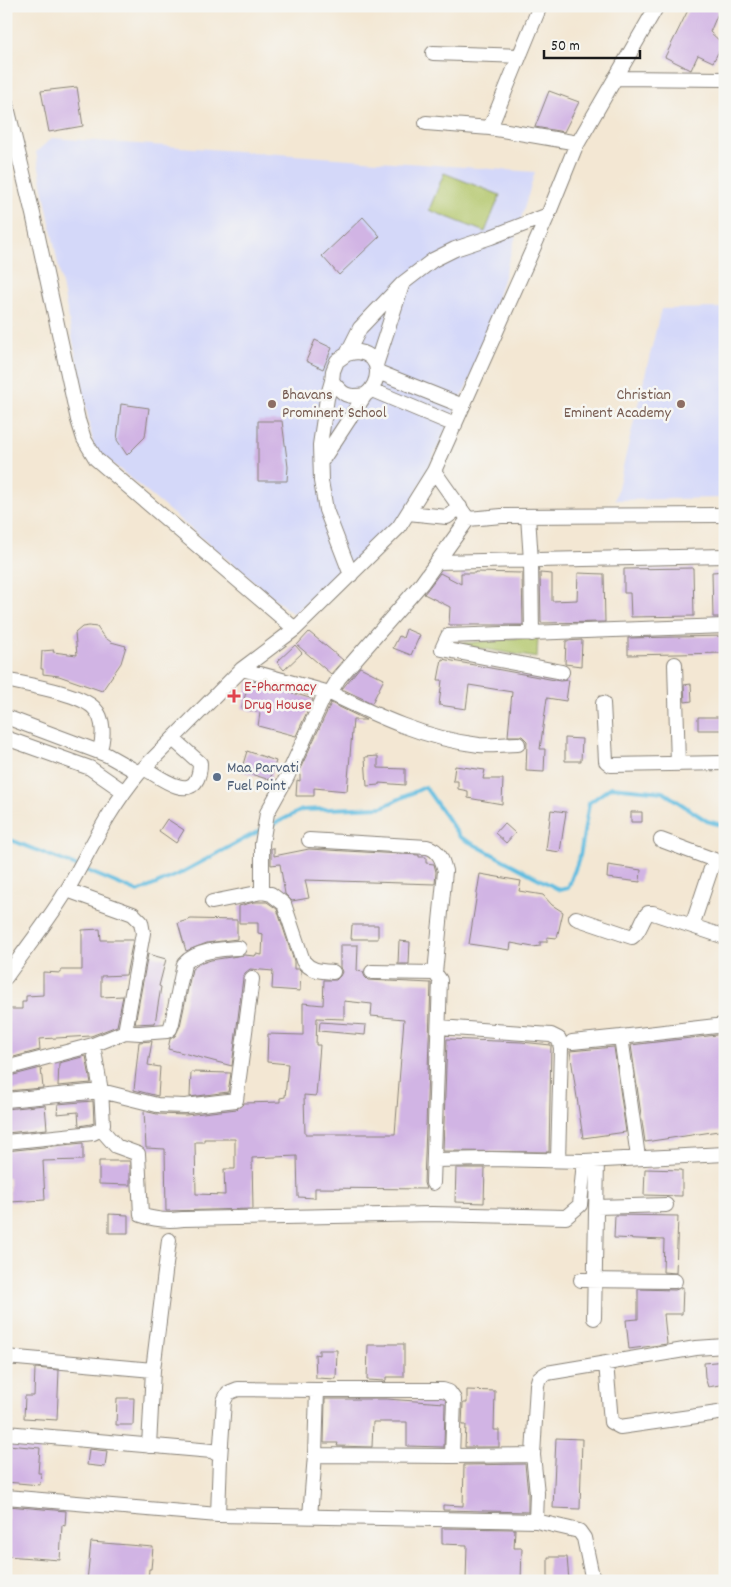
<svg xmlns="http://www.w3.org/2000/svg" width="731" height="1587" font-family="Dekko,sans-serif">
  <rect width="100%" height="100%" fill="#f6f6f2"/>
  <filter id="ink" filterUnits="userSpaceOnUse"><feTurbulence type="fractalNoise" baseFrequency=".02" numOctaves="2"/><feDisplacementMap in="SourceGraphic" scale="10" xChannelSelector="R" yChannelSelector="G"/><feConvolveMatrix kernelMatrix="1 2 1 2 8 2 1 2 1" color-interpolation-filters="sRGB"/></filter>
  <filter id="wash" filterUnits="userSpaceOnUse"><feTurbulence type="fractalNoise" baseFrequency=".0096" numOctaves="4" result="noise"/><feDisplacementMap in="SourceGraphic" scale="20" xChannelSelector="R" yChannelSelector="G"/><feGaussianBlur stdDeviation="1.12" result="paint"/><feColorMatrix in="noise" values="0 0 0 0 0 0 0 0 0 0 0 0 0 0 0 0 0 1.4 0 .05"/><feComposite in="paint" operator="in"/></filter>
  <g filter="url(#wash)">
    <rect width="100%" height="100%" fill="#f3e7d3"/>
    <path fill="#d4d8f9" d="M52,138L535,172L479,360L405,516L355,562L293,614L94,448L36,152Z
      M725,308V498L615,500L661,309Z"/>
    <path fill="#b2c66a" stroke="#677143" d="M444,173L500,195L485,232L429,210Z
      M538,636L537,658L455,644Z"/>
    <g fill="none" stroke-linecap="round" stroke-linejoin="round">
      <path stroke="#62bde0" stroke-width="4" d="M268,827L302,810L382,807L425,787L460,837L560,890L568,888L580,856L589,803L611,787L663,792L707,821L725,826
        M6,840H11L76,866
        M83,869L138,892L179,874L261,830"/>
    </g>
    <g id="blocks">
      <path fill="#d1b4e4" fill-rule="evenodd" d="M690,6H709L719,11L710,32L723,44L713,62L698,55L691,70L665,57Z
        M77,87L83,126L49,132L41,91Z
        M549,91L579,102L564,132L535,127Z
        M363,217L380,236L339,275L322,256Z
        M315,340L332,348L323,369L306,361Z
        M121,404L149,408L145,437L127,455L117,440Z
        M258,421H282L288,467L287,481H258Z
        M693,568L694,616L631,617L630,593H624V569Z
        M725,571V617H713L712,572Z
        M475,572L522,573L523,625H449L450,607L424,594L440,573L461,584V573H475Z
        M540,573L552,574V601L577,600L578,573L604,574L605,622L541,623Z
        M89,626L97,627L103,636L111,642L126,646L121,663L102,691L59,676L43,674V669H41L42,651L54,650L53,652L77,655L75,633L82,627Z
        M406,629L420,635L411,655L393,648L399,636L403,638Z
        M309,632L343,660L331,674L297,645Z
        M725,636V653L628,655V638Z
        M582,640L581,666L565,664L566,641Z
        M295,645L302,653L284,670L277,662Z
        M442,659L560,681L569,680L566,701L547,698L540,749H545L544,772L526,771L527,741L522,736H508L512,692L469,685L466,709L439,705L442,680H438Z
        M360,667L384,679L372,703L342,689Z
        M249,680L313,699L296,736L258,726L260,713L242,708Z
        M691,684L692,701L685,702L684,685Z
        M331,703L366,720H353L347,791L314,788V796H296L297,780L300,781V769Z
        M698,717H725V730H698Z
        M565,738L582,739L581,761H565Z
        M247,751L276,761L270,780L241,771Z
        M378,756V768L405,769V785L379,783V785L367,786L365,757Z
        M455,766L485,770L483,779H503L502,804L468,798V791L458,789V781H453Z
        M551,810L566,812L560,852L546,850Z
        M631,812H642V822H631Z
        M167,819L184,830L176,843L159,831Z
        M504,823L515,833L506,843L495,833Z
        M271,848H274V856L309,849L419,855V857H426V863L434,864L436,872L435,884L305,880L309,898L292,901L285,894L280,864L271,865Z
        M608,865L641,870L640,882L607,878Z
        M480,874L521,881L519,891L543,895L552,905L563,912L557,938L547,937V942H540V946L533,947L511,943L510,950L469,944Z
        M254,902H267L277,909L294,961V969H299L301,971L300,991L272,989L273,971L250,969L245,973L243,978L232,1066L168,1049L170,1039L175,1036L180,1026L192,969L199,964L211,960L244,955L255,956L256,954L262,955L263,934L258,933V923H239V906Z
        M191,919L237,920V939L207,943L186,951L178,923Z
        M352,925H378V939H351Z
        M100,929L101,940H133L126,975L101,976V997L123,996L117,1026L91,1036L39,1039L40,1050L10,1058L7,1009H22V1002H26V996L43,995V972L61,973V970H82V930Z
        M399,941L410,942L409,964H398Z
        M340,945H358L357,971L363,972L365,977L368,980L431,983L424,1183L426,1189L315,1188V1198L298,1197L297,1156L252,1158L253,1209L166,1211L165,1149L146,1148L144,1111L157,1114L186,1115L237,1109L244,1103L280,1102V1098L285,1097L288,1064L267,1062L268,1034L303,1035V1003L323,1005L324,980H336L340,976L342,972L340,967ZM344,1001L372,1004L371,1016L404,1019L395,1134H305L304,1095L316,1096L320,1045H316L317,1018L344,1019ZM204,1139H235V1169H224L225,1195L196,1194L195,1142H204Z
        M148,954L166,959L159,986L161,987L155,1023L135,1024Z
        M320,1022L366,1025L365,1035L319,1031Z
        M725,1034V1130L645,1142L631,1045Z
        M447,1039L521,1042L551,1045L549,1152L443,1151Z
        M152,1041L148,1065L160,1067L158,1096L134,1090L139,1042Z
        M614,1047L626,1132L583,1138L570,1051Z
        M86,1056L91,1083L58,1086L59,1063Z
        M41,1068L43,1088L6,1091V1077Z
        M191,1072L231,1073L228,1092L190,1097Z
        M93,1101L94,1123L91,1124L79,1126L78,1112L57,1114L58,1104Z
        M45,1105L47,1129L6,1133V1109Z
        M83,1143V1160L43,1161L45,1200L10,1202L9,1177H6V1151Z
        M99,1161H130V1185L99,1184Z
        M456,1168H485L484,1203L455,1202Z
        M645,1169L682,1170V1196L644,1195Z
        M109,1214L128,1215V1233H109Z
        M615,1215L678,1216L676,1273L663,1272L664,1240L614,1238Z
        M683,1287L682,1314H664L667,1344L629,1349L626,1320L638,1319V1289L675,1290Z
        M387,1344H404V1377H386V1381L367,1380L368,1345H387Z
        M319,1350H337L336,1379L316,1378L315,1354L319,1355Z
        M725,1361V1384L708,1387L705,1377L704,1363Z
        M35,1368L59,1370L57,1420L24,1418L25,1396H34Z
        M467,1390L495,1391L494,1430H499V1447H465L466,1425H462L463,1403H467Z
        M117,1398H134L133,1425H116Z
        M325,1399H386L445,1403L444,1447L407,1446V1422H373L372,1447L337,1446L338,1443H324Z
        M556,1438L582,1439L580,1509L553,1508Z
        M8,1445L40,1448L38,1473H41L40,1485L6,1482Z
        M89,1449L107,1451L105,1467L87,1465Z
        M525,1464L528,1493V1512L443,1510V1505L463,1506L464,1465Z
        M8,1506L66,1511L65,1526L62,1525L60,1560L6,1556Z
        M442,1528L515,1529L514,1548H522L521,1581H466L467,1545L442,1544Z
        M91,1542L153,1547L151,1569H149L148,1581H87Z
        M548,1557H567L569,1581H548Z"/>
    </g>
  </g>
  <g filter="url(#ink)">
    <use href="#blocks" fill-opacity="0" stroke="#888278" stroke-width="1"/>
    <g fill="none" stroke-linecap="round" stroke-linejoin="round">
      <defs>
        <path id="minor" d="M433,53L520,56
          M615,78L725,79
          M6,103L33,214L78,420L84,439L96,459L295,629
          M426,123L490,128L540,6
          M490,128L578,143
          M376,365L402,285
          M378,372L463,406
          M332,381L327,398L320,445L321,481L326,510L351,575
          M372,390L455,425
          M365,395C347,398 343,395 332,381L333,371L337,361L347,354L360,328L403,283L433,260L455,249L491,237L548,215
          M321,462L365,395C381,384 383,356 359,352C355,352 350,353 347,354
          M434,471L468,519L502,516L725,515
          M408,513L447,517L460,507
          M528,516L531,561L532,634
          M437,562L725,556
          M675,664L678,764
          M242,669L326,692
          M562,672L442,649L448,636L725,626
          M6,680C28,685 79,693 94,708C105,719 104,739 99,752
          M330,693C377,716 426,739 479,745C491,746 505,744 518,744
          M603,703L606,761L611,765L725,763
          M6,717L107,755L139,773
          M6,738L90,768L123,791
          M144,768C157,775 187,800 197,779C200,773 200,769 200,763L173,739
          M309,840L427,847C439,850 442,859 445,871L435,973
          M661,840L725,864
          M67,890L133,914L141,922L143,933L125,1032
          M262,892V844L267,813L287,777L326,692L330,693L339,678L422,583L468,519
          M212,902L262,892L271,894L284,904L303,961C311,971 320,971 333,972
          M576,918L632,937C641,931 641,920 648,913H653L725,937
          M692,926L714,860
          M372,972L435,973L440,980L433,1183
          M6,977C27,947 52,916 70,885C92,846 110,807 139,773L242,669L295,629L399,527L434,471L548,215L575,148L657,6
          M439,1027L551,1035L559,1039L561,1048L558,1160
          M621,1037L725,1025
          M572,1042L621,1037L638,1157
          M6,1068L93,1045L125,1032L140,1033L167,1031L170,1029L172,1023L184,964C196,950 222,949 239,948
          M6,1100L101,1091L157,1105L185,1106L236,1100L252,979
          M101,1129L116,1146L138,1154L141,1215C155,1220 168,1221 183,1219L432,1214L566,1217L580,1205L584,1161L725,1154
          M6,1142L93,1133L101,1129L103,1124L101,1091L93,1045
          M434,1160L491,1159L584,1161
          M597,1207L666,1205
          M581,1280L675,1281
          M594,1318L597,1160
          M6,1357L153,1370L169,1240
          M606,1363L611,1422L620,1427L725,1412
          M6,1433L212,1451L217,1454L220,1458L218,1515
          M149,1446L153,1370
          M533,1455L537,1385L539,1378L547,1373L696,1348L725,1346
          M220,1458L224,1401L228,1393L238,1389L317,1390
          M6,1497L218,1515L536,1521L537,1493L533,1455L452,1456L315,1455L317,1390H443L449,1392L454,1399L452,1456
          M310,1516L315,1455
          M536,1521L579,1531L584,1538L593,1581"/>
      </defs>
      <use href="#minor" stroke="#888278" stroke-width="16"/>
      <use href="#minor" stroke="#fff" stroke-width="14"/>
    </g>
  </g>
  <g fill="#8d6e63" stroke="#f6f6f2" stroke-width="2">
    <circle cx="272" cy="404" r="5"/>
    <circle cx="681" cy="404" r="5"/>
  </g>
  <path fill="#e0444e" stroke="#f6f6f2" stroke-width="2" d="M231.5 688.5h5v5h5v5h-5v5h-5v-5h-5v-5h5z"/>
  <circle fill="#5c6f8a" stroke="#f6f6f2" stroke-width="2" cx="217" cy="777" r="5"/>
  <g text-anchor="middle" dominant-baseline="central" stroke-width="5" stroke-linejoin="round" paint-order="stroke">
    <g font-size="16" fill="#785e54" stroke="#f6f6f2" text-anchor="start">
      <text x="282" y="395">Bhavans<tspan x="282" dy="18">Prominent School</tspan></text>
      <text x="671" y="395" text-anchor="end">Christian<tspan x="671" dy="18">Eminent Academy</tspan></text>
    </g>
    <g font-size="16" fill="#be3a42" stroke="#f6f6f2" text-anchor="start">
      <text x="244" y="687">E-Pharmacy<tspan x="244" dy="18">Drug House</tspan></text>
    </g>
    <g font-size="16" fill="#4e5e75" stroke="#f6f6f2" text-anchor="start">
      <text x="227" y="768">Maa Parvati<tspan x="227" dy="18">Fuel Point</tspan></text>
    </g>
  </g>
  <rect width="731" height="1587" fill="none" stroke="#f6f6f2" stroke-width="25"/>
  <path d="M544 50v8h96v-8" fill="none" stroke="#1c1c1c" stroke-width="2.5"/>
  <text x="551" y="50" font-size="15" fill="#1c1c1c" stroke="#f6f6f2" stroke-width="4" paint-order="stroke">50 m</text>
</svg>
